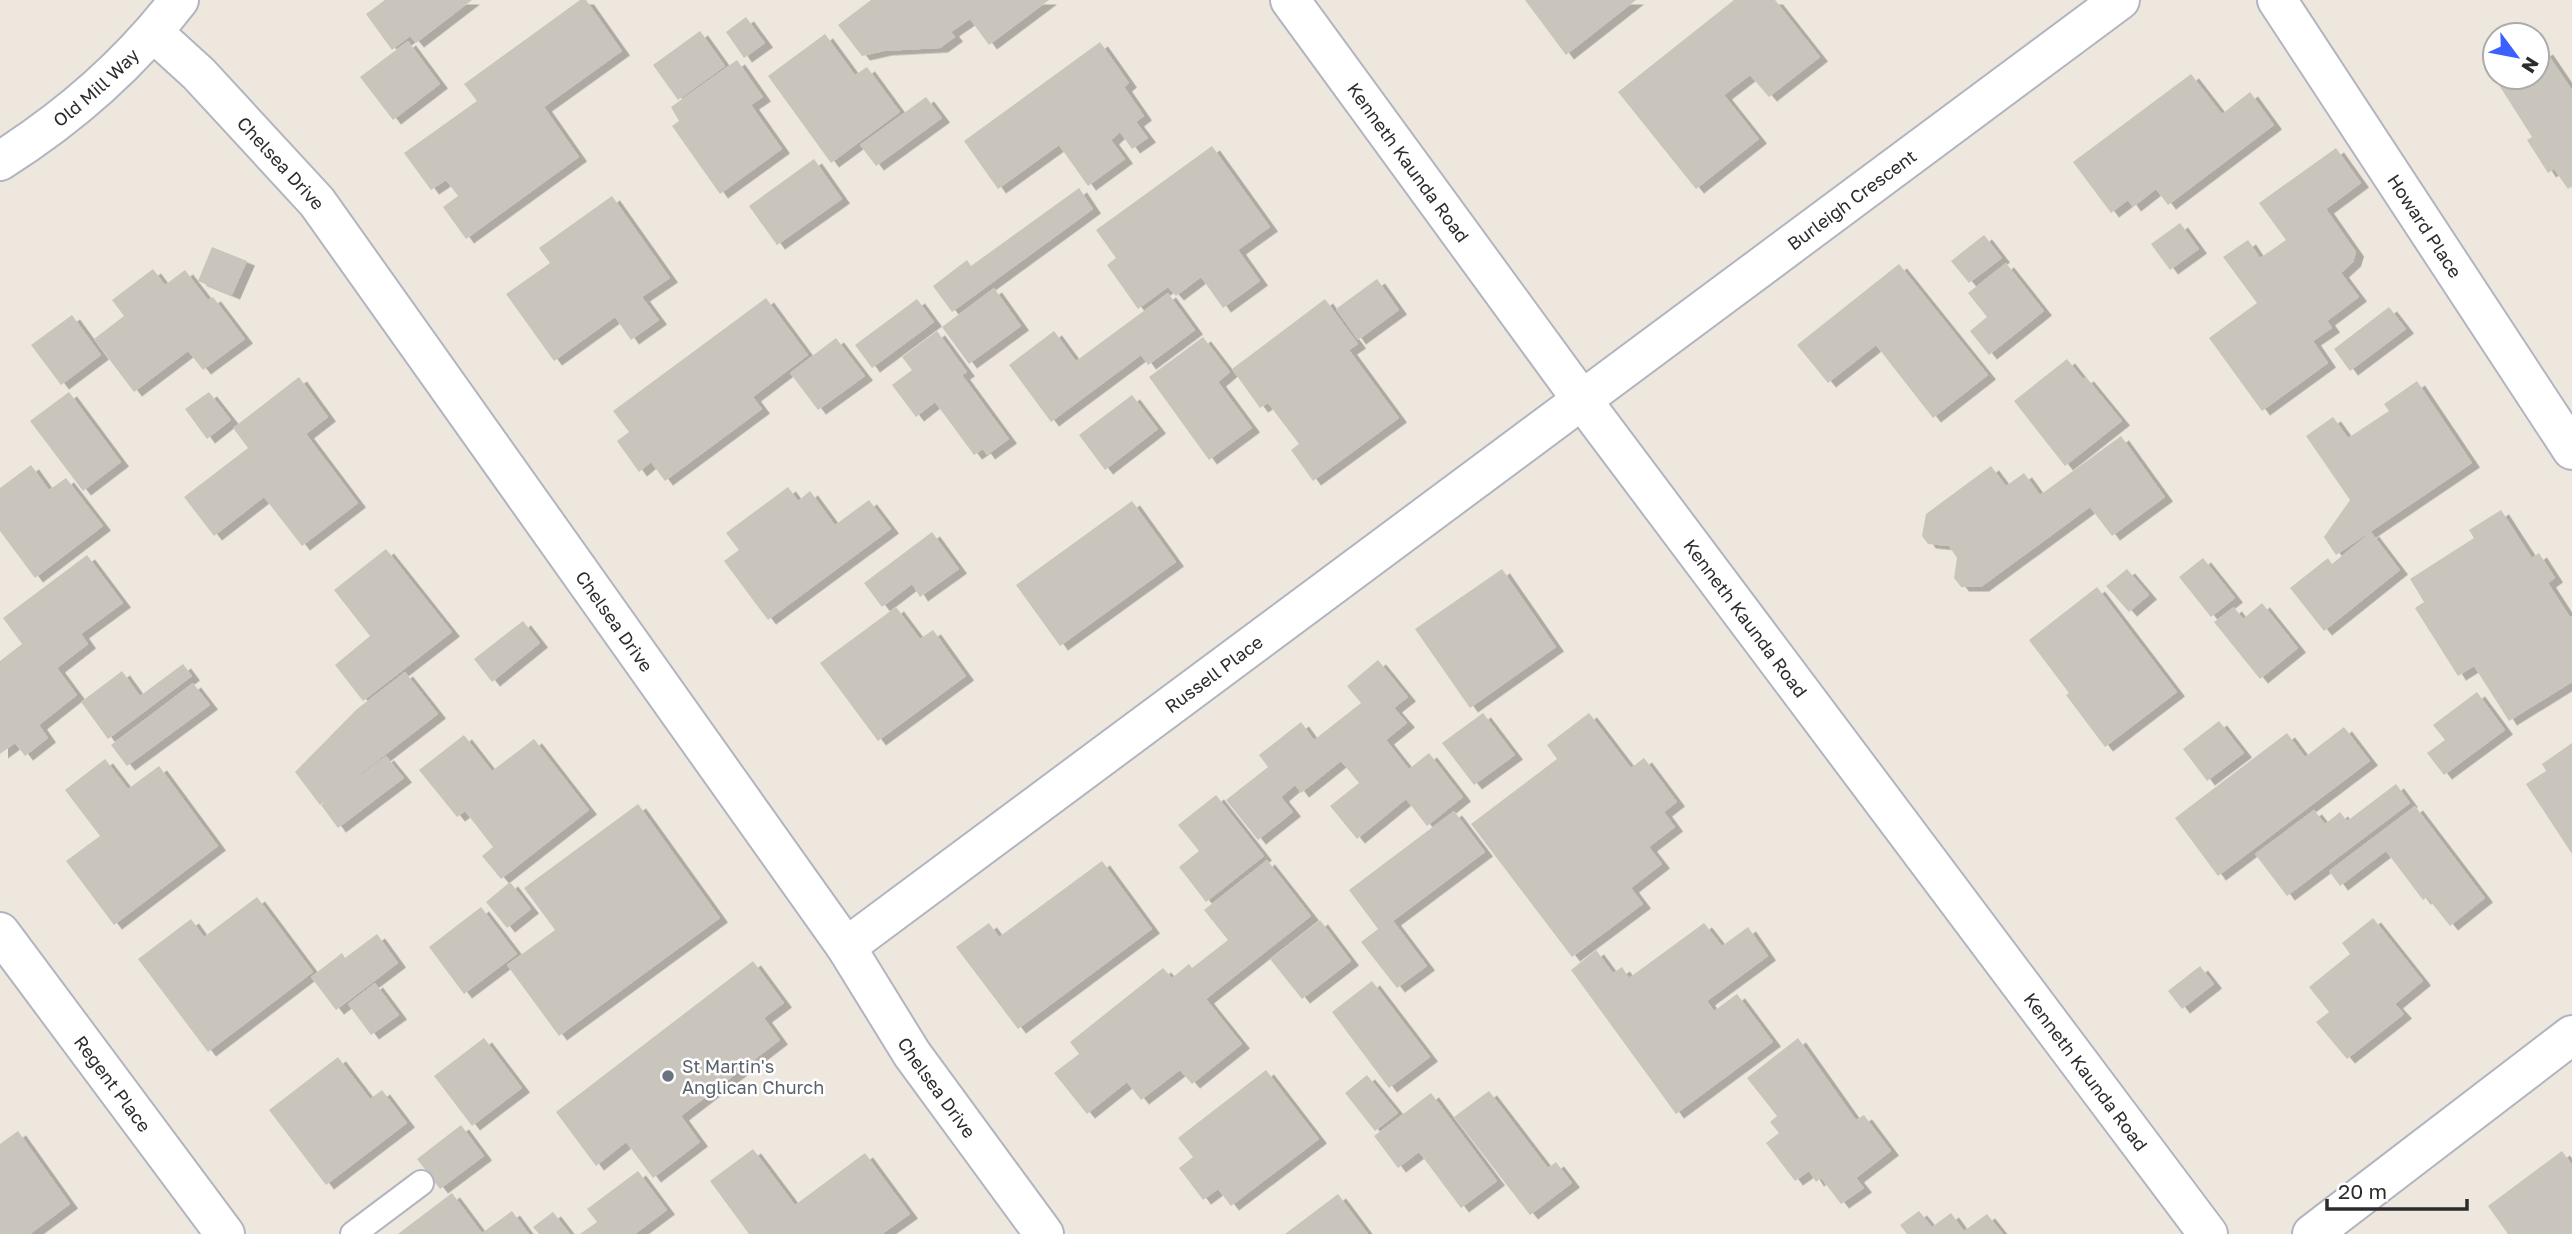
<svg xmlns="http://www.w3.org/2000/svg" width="2572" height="1234" font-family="'Golos Text',sans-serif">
  <defs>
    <filter id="shadow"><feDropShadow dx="8" dy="4.5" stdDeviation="0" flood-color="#0004"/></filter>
  </defs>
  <rect width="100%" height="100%" fill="#eee7de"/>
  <path fill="#c9c5bc" filter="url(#shadow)" d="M385,0H472L416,43L410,36L392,50L366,14Z
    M580,0H586L622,51L544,107L579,157L466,239L443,207L458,196L446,180L431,190L404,153L477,101L464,84Z
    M871,0H1049L989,45L970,19L951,32L955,37L940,48L884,51L862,56L838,25Z
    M1525,0H1636L1566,55Z
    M1734,0H1775L1820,57L1769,97L1750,75L1724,95L1759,139L1696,189L1618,92Z
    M746,17L765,43L744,58L726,32Z
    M700,31L725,66L678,100L653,65Z
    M825,34L855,75L867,67L900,112L831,163L768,76Z
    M408,41L440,84L393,120L360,77Z
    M1100,42L1129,83L1124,87L1144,116L1136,122L1148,138L1132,149L1120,132L1111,140L1125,159L1088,186L1059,145L998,189L964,141Z
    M2545,50L2572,90V186L2568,189L2554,169L2548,173L2527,140L2532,137L2499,85L2511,77H2537V55Z
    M737,60L763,97L751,105L782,149L720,194L672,126L679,121L671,107Z
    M2191,74L2222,114L2250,92L2274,125L2168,205L2156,189L2133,207L2128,200L2111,213L2073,162Z
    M926,97L942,118L876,166L860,145Z
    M1212,146L1270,227L1238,250L1260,281L1223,308L1201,277L1176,296L1168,287L1138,309L1107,265L1116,258L1096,230Z
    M2336,148L2361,183L2326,209L2356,252L2353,262L2341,273L2359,297L2327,321L2332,328L2313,341L2328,363L2262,411L2209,338L2257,303L2223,257L2248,240L2260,258L2286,240L2259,203Z
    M814,159L842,199L777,245L749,206Z
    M1079,188L1093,209L952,312L933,286L967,260L971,266Z
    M612,196L670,278L642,297L659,320L631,340L615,317L554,361L506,294L550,263L539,248Z
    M2180,223L2199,249L2170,270L2151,244Z
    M1984,235L2002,258L1969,283L1951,261Z
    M212,247L247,261L232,295L198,281Z
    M2006,263L2044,311L1989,355L1970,331L1987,317L1968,293Z
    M1899,264L1988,375L1933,418L1876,345L1828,383L1797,345Z
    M153,269L165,285L185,270L208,300L213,297L245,339L203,370L188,351L134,392L94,339L124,316L112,300Z
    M1377,279L1399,310L1358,340L1336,309Z
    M994,288L1021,326L969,364L942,327Z
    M1168,293L1195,330L1148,365L1141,355L1051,422L1009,365L1054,331L1076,361Z
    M766,298L808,355L753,397L762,409L665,481L651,462L639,472L617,441L629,432L613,411Z
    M917,299L934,322L872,368L855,345Z
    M1325,299L1358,344L1349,350L1399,418L1313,481L1291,450L1299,444L1268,403L1260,408L1232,369Z
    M2389,307L2406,329L2350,371L2334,349Z
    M72,315L101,355L61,385L31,345Z
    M937,331L967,372L962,375L1009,439L987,455L983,449L974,455L935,402L916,417L892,385L912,370L902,357Z
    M1203,337L1230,372L1218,382L1252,428L1209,460L1149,377Z
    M836,338L865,376L818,410L790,373Z
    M2067,359L2083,379L2086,377L2122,421L2065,466L2014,401Z
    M299,377L328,417L306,434L358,503L302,546L264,497L214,536L184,497L248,448L233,428Z
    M2417,381L2472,463L2336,555L2324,537L2350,500L2306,436L2333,417L2348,438L2389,411L2384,404Z
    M69,392L121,462L83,491L30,421Z
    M209,392L231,420L207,439L185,409Z
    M1132,395L1158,429L1105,470L1079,435Z
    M2121,436L2165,497L2112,536L2090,507L1981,587H1961L1954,578L1957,558L1949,546L1928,544L1922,536L1926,514L1991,466L2006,486L2024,473L2040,495Z
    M31,465L49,490L66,478L103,526L35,578L0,531V488Z
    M788,487L798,501L810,491L835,525L869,500L891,529L768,620L724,561L739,550L726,533Z
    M1132,501L1176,562L1060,646L1016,585Z
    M2501,510L2532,558L2539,553L2555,578L2548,583L2570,617L2572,616V682L2509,721L2474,666L2458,676L2415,608L2424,602L2410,579L2474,538L2469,530Z
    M932,532L959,569L920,597L912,584L882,607L864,583Z
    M2371,532L2400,570L2324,631L2290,588L2328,558L2332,564Z
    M386,549L452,632L363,701L335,665L370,636L334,590Z
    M87,555L123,603L81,634L88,644L57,668L77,695L39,725L48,738L25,756L15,743L0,754V661L22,644L3,618Z
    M2203,558L2235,598L2211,617L2179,577Z
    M1502,569L1556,647L1470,708L1415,629Z
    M2127,569L2149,595L2129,612L2106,586Z
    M2097,587L2177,692L2105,747L2066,695L2069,693L2029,640Z
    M2262,603L2298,648L2260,679L2214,622L2234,607L2243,619Z
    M896,607L920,639L933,630L966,676L878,741L820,663Z
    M523,621L540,643L492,682L474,659Z
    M1378,660L1408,697L1394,708L1407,723L1386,740L1409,769L1429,753L1463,797L1427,826L1406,799L1357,839L1330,806L1359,783L1341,761L1301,793L1295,785L1281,797L1293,812L1258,840L1226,800L1268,767L1259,755L1301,722L1314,740L1361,703L1347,686Z
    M183,664L192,676L108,739L81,702L122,671L140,696Z
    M405,672L438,714L320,805L295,772L357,709Z
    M193,683L210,705L127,766L111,745Z
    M2477,692L2505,730L2444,775L2427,753L2445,740L2433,725Z
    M1483,713L1515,755L1474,785L1442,743Z
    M1589,713L1631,768L1644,758L1677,802L1664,812L1675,827L1649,847L1662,864L1631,888L1643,904L1572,957L1471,824L1557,759L1547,745Z
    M2219,721L2244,753L2207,781L2183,749Z
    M2344,727L2370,761L2218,876L2175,818L2287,733L2305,757Z
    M464,735L492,771L534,739L589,810L501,879L482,856L493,847L465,811L457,817L419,770Z
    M2572,743V854L2526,784L2546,771L2542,764Z
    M386,756L404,778L338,828L321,805Z
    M105,759L128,789L159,766L218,846L114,925L66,861L100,836L65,790Z
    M2396,784L2410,803L2287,896L2255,854L2314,810L2325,824L2340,812L2347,821Z
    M1216,795L1264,856L1206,902L1179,867L1199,851L1178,825Z
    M638,804L720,918L559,1036L507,965L555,930L524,888Z
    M2415,806L2485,898L2450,926L2427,897L2423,900L2386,851L2340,886L2329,871Z
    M1454,811L1485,852L1393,921L1427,966L1397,988L1361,942L1378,929L1349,890Z
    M1267,860L1311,916L1206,999L1242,1044L1192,1084L1180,1070L1141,1100L1127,1082L1087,1114L1054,1073L1079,1054L1070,1042L1163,968L1172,978L1189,964L1192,968L1228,940L1204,910Z
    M1102,861L1152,929L1018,1029L956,947L989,923L999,937Z
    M510,882L531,909L507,928L486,902Z
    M257,897L313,972L208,1052L138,959L191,919L204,937Z
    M481,907L517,954L464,994L429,947Z
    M2373,918L2423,981L2395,1004L2404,1014L2347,1059L2316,1022L2329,1012L2309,987L2350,954L2342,943Z
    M1320,920L1351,961L1302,999L1270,959Z
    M1704,923L1722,946L1748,927L1768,956L1707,1001L1714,1011L1737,994L1773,1042L1676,1114L1571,970L1596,950L1613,973L1622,967L1629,978Z
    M377,934L398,963L336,1010L311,977L342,953L345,958Z
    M753,961L784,1003L764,1018L780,1040L681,1116L700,1142L653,1178L626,1142L596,1166L556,1112Z
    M2200,966L2214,984L2182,1009L2168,991Z
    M1372,981L1430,1057L1389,1088L1332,1012Z
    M375,983L399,1015L371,1035L348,1004Z
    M484,1038L522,1088L472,1126L434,1076Z
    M1798,1038L1856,1120L1864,1115L1891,1151L1856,1178L1864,1188L1841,1204L1821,1178L1816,1182L1809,1171L1795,1181L1766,1143L1779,1133L1770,1122L1777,1116L1747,1078Z
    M338,1057L370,1099L382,1090L407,1123L326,1185L269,1110Z
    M1266,1070L1319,1139L1231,1206L1218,1189L1203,1200L1179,1168L1193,1157L1178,1138Z
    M1367,1075L1398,1113L1375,1131L1345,1093Z
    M1489,1091L1548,1168L1556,1162L1572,1183L1530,1215L1454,1117Z
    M1431,1093L1497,1181L1461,1208L1419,1152L1398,1168L1374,1136Z
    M461,1125L484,1156L440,1189L417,1159Z
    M18,1131L70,1204L30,1234H0V1144Z
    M753,1149L795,1205L865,1153L910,1214L882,1234H749L710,1181Z
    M2562,1151L2572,1165V1234H2508L2488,1206Z
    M638,1171L667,1210L635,1234H580L597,1222L587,1209Z
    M452,1193L482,1233L512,1211L529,1234H398Z
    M1338,1194L1368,1234H1285Z
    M1919,1211L1932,1227L1951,1213L1964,1231L1987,1214L2003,1234H1907L1900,1225Z
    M553,1212L570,1234H539L533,1227Z"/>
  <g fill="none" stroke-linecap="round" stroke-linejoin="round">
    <defs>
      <path id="lane" d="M353,1234L421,1183"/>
      <g id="street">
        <path id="s1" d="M2277,0L2572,450"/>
        <path id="s2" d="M154,33L199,74L317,202L846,947L912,1054L1044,1234"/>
        <path id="s3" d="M0,932L225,1234"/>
        <path id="s4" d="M846,947L2120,0"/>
        <path d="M2312,1234L2572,1035"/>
      </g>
      <g id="secondary">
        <path id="s5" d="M1290,0L1582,400L2208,1234"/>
        <path id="s6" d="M0,161C68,118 130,64 179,0"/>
      </g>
    </defs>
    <use href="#lane" stroke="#b2b5c0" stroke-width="28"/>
    <use href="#street" stroke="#b2b5c0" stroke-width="42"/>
    <use href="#secondary" stroke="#b2b5c0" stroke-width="42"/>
    <use href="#lane" stroke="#fff" stroke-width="24"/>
    <use href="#street" stroke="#fff" stroke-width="38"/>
    <use href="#secondary" stroke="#fff" stroke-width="38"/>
  </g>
  <circle fill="#6b7280" stroke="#fff" stroke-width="2.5" cx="668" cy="1076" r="7"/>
  <g text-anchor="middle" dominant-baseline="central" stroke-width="5" stroke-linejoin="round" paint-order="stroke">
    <g font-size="18" fill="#2c2c2c" stroke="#fff">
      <text stroke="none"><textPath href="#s6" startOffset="121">Old Mill Way</textPath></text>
      <text stroke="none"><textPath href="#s5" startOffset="201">Kenneth Kaunda Road</textPath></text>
      <text stroke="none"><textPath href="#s2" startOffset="182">Chelsea Drive</textPath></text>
      <text stroke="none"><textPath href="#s4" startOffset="1253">Burleigh Crescent</textPath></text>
      <text stroke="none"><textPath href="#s1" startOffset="270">Howard Place</textPath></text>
      <text stroke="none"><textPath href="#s5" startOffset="768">Kenneth Kaunda Road</textPath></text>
      <text stroke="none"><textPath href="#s2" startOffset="749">Chelsea Drive</textPath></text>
      <text stroke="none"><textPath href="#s4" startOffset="458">Russell Place</textPath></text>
      <text stroke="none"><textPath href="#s5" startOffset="1335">Kenneth Kaunda Road</textPath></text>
      <text stroke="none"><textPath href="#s3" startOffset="189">Regent Place</textPath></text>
      <text stroke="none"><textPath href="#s2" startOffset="1316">Chelsea Drive</textPath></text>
    </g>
    <g font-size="18" fill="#5b616d" stroke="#fff" text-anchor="start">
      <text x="682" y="1066">St Martin's<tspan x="682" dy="21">Anglican Church</tspan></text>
    </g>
  </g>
  <g transform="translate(2516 56) rotate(122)"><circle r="33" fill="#ffffff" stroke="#ababab" stroke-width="2"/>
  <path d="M0-5L12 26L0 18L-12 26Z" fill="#3a61ff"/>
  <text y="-10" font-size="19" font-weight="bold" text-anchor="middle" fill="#2c2c2c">N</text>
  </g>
  <path d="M2327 1199v10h140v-10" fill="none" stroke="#2c2c2c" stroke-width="3.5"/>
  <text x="2338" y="1199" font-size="21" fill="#2c2c2c" stroke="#ffffff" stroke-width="5" paint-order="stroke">20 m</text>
</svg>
